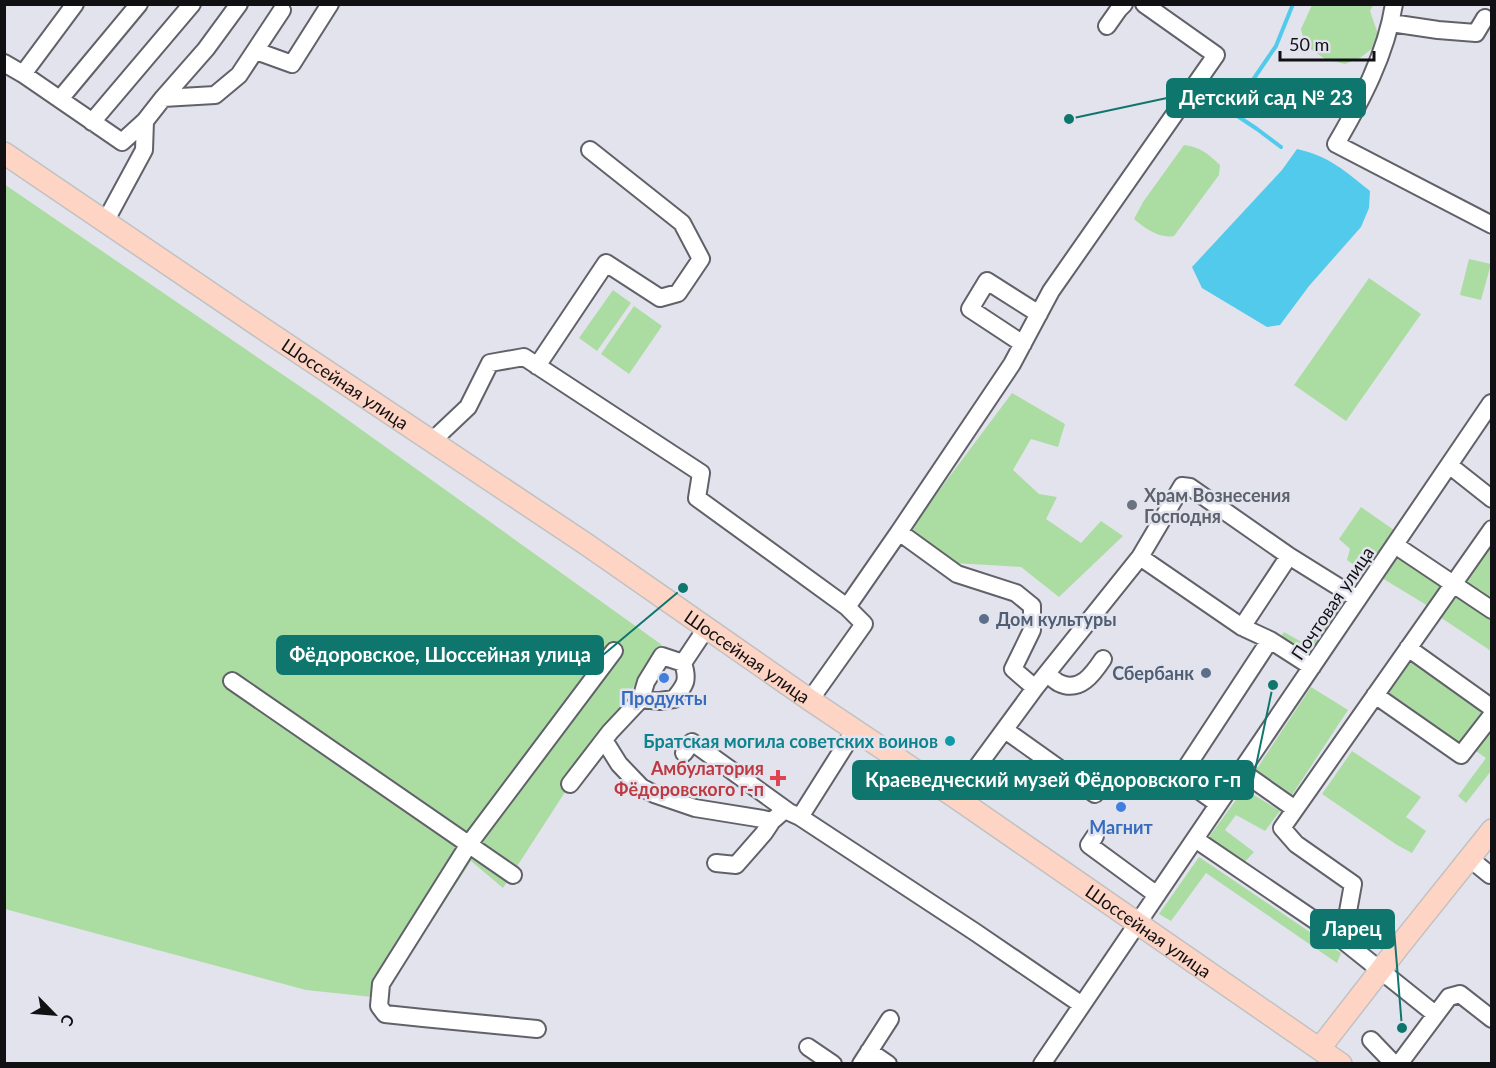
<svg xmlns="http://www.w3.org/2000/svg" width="1496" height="1068" font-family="Lato,sans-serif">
  <rect width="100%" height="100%" fill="#e3e3ed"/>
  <path fill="#abdda3" d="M1312,5H1373L1370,11L1378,34L1374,47L1360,58L1345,64L1325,59L1305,45L1301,29Z
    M1184,145C1201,147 1208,154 1220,165L1219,175L1174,236C1160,239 1144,228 1134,219L1143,202Z
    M4,184L320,400L662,645L624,701L503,888L471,861L382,998L306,990L5,909Z
    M1469,259L1491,264L1481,300L1460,295Z
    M1369,278L1421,314L1346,421L1294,385Z
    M613,290L631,303L597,351L579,338Z
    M634,306L662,326L629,374L601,354Z
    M1012,393L1065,424L1058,447L1031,439L1013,470L1039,494L1057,497L1046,519L1081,543L1101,521L1123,536L1059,597L1021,567L953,563L911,528Z
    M1361,507L1394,530L1365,573L1347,560L1350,549L1339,539Z
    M1491,545V607L1462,586Z
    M1397,555L1443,584L1428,606L1382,578Z
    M1455,592L1491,618V651L1437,615Z
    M1341,595L1348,599L1310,658L1279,639L1284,632L1307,645Z
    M1413,658L1487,710L1460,749L1385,698Z
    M1311,687L1348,710L1292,795L1256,770Z
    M1491,725V771L1466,803L1458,796L1486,758L1473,749Z
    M1352,751L1421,797L1406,817L1426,831L1412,853L1397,845L1322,794Z
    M1244,789L1280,811L1265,831L1236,815L1225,830L1254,852L1242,865L1206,841Z
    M1199,857L1341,953L1337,963L1206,873L1171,921L1159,914Z"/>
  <path fill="#52caeb" d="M1297,149C1329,156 1345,171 1370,191L1369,208L1361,227L1309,286L1280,325L1267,327L1202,288L1192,267L1282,170Z"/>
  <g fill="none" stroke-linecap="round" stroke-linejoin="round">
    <path stroke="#52caeb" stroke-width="4" d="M1281,147L1257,129L1230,111L1246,90L1276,46L1293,4"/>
    <defs>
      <path id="minor" d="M75,4L23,74L122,142L145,121L163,98L206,49L239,4
        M1394,4C1386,55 1361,101 1336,144L1492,225
        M1391,23L1438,30L1476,33L1485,18
        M1107,26L1119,9L1124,4
        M256,51L292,64L330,4
        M4,63L23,74
        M163,98L215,95L239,75L282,10
        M60,99L139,4
        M92,122L192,4
        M105,222L144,150L145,121
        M1023,344L970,309L987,281L1039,314
        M537,366L606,263L660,298L678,293L701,259L682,223L590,150
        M431,442L468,407L490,363L524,357L701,473L697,498L847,607
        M1449,465L1492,499
        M899,532L1012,364L1051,291L1216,55L1144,4
        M1395,545L1492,610
        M1140,557L1182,486L1190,487L1289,556L1358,599
        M1242,627L1289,556
        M1408,648L1492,708
        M1047,674C1051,677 1055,681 1059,683C1080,693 1093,674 1103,659
        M232,681L513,875
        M1375,695L1461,755L1492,715
        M641,699L660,701L674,699C685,685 689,681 683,663
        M810,700L864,624L847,607L899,532L957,574L1016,593L1032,606V630L1013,669L1035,688
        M1005,730L1095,794
        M604,740L619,764L641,787L654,794L695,808L763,819L772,821
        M684,753L692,742L789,812L800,817L975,932L1082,1005
        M1241,771L1295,809
        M570,784L610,732L641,699L646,682L662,656L683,663L707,627
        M955,797L1035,688L1140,557L1242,627L1270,640L1312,667
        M1218,804L1180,777L1270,640
        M800,817L855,730
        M1095,836L1089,845L1157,895
        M1195,839L1335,934
        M1469,858L1490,875
        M716,863L736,865L764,833L772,821L780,814
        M1435,1014L1335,934L1347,917L1353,884L1296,844L1282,828L1492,529
        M537,1029L423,1018L385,1014L379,1006L381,984L469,844L614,651
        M1371,1040L1394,1064
        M808,1047L833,1064
        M869,1051L888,1064
        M861,1064L890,1019
        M1042,1064L1491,403
        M1399,1064L1449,997L1460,994L1492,1019"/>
      <g id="major">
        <path id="s1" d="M4,153L265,330L586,544L810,700L955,797L1341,1064"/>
        <path d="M1320,1048L1400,945L1492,830"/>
      </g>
    </defs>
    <use href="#minor" stroke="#616169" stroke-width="20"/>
    <use href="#major" stroke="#c1c1c2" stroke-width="24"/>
    <use href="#minor" stroke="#fff" stroke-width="16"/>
    <use href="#major" stroke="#fed5c5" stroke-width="21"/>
  </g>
  <circle fill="#6b7280" stroke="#e3e3ed" stroke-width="2" cx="1132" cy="505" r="6"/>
  <g fill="#5c6f8a" stroke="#e3e3ed" stroke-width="2">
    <circle cx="984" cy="619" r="6"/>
    <circle cx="1206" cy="673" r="6"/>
  </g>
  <g fill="#3f7fe0" stroke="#e3e3ed" stroke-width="2">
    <circle cx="664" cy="678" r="6"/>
    <circle cx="1121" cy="807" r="6"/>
  </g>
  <circle fill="#0f9aa8" stroke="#e3e3ed" stroke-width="2" cx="950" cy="741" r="6"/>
  <path fill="#e0444e" stroke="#e3e3ed" stroke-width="2" d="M775 769h6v6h6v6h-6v6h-6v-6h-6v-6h6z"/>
  <g text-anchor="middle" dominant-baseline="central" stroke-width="5" stroke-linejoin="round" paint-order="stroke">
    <g font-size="18" fill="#111114" stroke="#e3e3ed">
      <text stroke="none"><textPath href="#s1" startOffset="412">Шоссейная улица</textPath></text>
      <text transform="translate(1332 603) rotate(-56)">Почтовая улица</text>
      <text stroke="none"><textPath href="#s1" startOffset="898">Шоссейная улица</textPath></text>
      <text stroke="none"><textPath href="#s1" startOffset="1384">Шоссейная улица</textPath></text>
    </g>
    <g font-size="18" font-weight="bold" fill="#5b616d" stroke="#e3e3ed" text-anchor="start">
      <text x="1144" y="495">Храм Вознесения<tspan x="1144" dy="21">Господня</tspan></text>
    </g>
    <g font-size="18" font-weight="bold" fill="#4e5e75" stroke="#e3e3ed" text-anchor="start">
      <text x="996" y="619">Дом культуры</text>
      <text x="1194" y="673" text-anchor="end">Сбербанк</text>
    </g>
    <g font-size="18" font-weight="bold" fill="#366cbe" stroke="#e3e3ed">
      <text x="664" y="698">Продукты</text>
      <text x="1121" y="827">Магнит</text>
    </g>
    <g font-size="18" font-weight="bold" fill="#0d838f" stroke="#e3e3ed" text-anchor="end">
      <text x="938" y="741">Братская могила советских воинов</text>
    </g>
    <g font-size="18" font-weight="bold" fill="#be3a42" stroke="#e3e3ed" text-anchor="end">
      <text x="764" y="768">Амбулатория<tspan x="764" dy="21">Фёдоровского г-п</tspan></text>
    </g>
  </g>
  <path fill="none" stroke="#0f766e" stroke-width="2" d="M1069 119L1167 98M683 588L603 655M1273 685L1253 780M1402 1028L1394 929"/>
  <g fill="#0f766e" stroke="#e3e3ed" stroke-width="2">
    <circle cx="1069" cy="119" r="6"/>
    <circle cx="683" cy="588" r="6"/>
    <circle cx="1273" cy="685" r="6"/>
    <circle cx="1402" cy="1028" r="6"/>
  </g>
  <g fill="#0f766e" stroke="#0f766e" stroke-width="2">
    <rect x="1167" y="79" width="198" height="38" rx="6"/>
    <rect x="277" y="636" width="326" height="38" rx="6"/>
    <rect x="853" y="761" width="400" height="38" rx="6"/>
    <rect x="1311" y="910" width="83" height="38" rx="6"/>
  </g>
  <g font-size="20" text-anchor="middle" font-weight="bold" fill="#fff">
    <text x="1266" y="105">Детский сад № 23</text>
    <text x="440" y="662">Фёдоровское, Шоссейная улица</text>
    <text x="1053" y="787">Краеведческий музей Фёдоровского г-п</text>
    <text x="1352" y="936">Ларец</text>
  </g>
  <rect width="1496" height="1068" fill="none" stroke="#111114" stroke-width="12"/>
  <g transform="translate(54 1014) rotate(115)" stroke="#e3e3ed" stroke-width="4.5" paint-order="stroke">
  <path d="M0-4.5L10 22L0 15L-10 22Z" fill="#111114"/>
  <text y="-9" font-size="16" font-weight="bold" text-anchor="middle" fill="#111114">С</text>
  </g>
  <path d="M1280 51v9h94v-9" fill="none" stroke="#111114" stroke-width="3"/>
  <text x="1289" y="51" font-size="18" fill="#111114" stroke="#e3e3ed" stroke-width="4.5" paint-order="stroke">50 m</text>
</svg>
